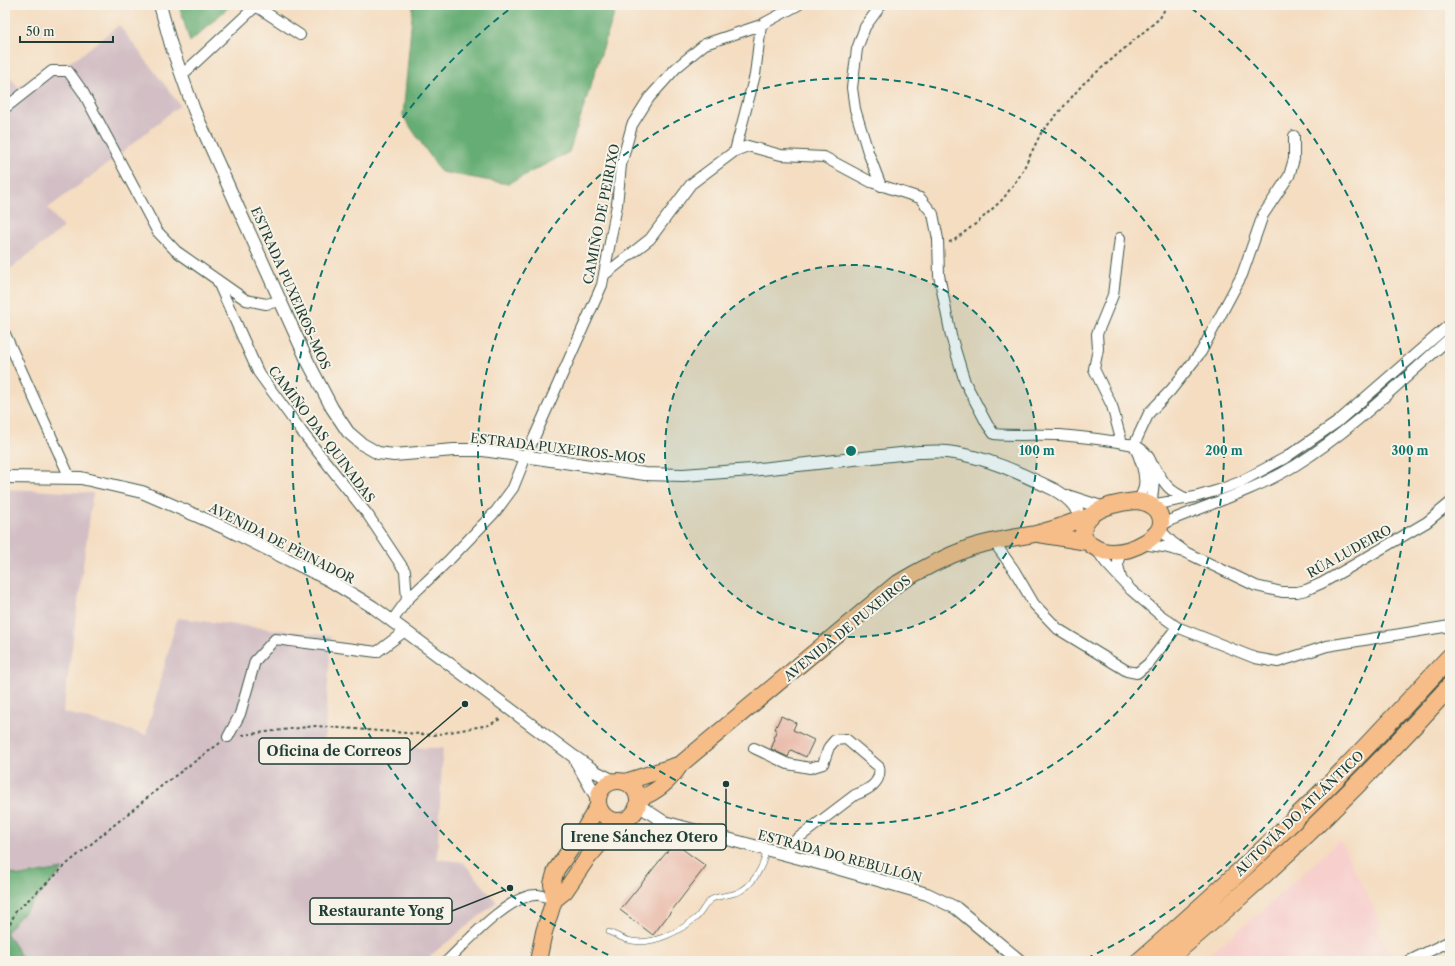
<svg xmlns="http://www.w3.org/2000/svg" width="1455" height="966" font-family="'Libre Caslon Text',serif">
  <rect width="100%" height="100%" fill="#f7f3e8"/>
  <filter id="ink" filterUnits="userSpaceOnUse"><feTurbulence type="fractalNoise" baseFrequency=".025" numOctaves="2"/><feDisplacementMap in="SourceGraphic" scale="8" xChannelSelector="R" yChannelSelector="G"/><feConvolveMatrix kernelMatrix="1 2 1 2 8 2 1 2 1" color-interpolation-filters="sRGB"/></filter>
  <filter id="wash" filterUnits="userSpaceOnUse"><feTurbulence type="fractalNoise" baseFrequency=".012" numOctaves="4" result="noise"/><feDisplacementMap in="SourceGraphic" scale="16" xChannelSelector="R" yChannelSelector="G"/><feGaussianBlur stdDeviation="0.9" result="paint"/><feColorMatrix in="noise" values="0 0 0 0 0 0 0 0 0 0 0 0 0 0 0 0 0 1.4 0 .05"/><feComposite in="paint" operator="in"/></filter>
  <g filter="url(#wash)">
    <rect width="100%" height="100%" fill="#f4ddc1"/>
    <path fill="#f7d0ce" d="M1340,840L1382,925L1376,930L1398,961H1201L1250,921Z"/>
    <path fill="#d2bec4" d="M119,25L180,105L109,163L48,208L63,228L5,273V71L18,87L77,58Z
      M5,489L93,493L63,712L146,735L177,618L331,636L324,746L443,748L437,859L463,862L497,902L430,956L434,961H24L6,932L63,869L20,876L5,871Z"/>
    <path fill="#66ad74" stroke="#427554" d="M179,5H231L190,42Z
      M413,5H617L569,152L508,184L441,172L403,116Z
      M63,869L6,932L24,961H5V871L20,876Z"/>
    <g id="blocks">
      <path fill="#e8b6a5" d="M781,716L796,723L793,730L814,740L806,757L791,750L788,757L771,749L775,739L773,738L777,730L775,729Z
        M674,843L706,866L653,935L620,910Z"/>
    </g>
  </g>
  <g filter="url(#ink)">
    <use href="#blocks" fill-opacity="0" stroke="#3f5549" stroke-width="1"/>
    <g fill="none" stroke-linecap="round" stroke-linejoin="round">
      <defs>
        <path id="service" d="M609,932C616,935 624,940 632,941C654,945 680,931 696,918C702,913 705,903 712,899C720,895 728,896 736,893C752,888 764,866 766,850"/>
        <path id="minor" d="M256,6L300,35
          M182,75L257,5
          M5,108L52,71H68L83,92L157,231L176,251L246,300L266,304L280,301
          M735,151L755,75L761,25
          M881,186L868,152L855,109L852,88L857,49L865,27L881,5
          M1120,238L1113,295L1097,334L1098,349L1094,369L1112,406L1122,443
          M604,275L650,239L691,184L735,151L748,146L781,155L824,157L871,182L920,198L933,214L938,239L939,275L951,336L965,382L987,424L994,434C1016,436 1038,434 1060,435C1084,437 1109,440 1134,445L1149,413L1171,390L1201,352L1242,275L1263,215L1289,176L1294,159V136
          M217,280L258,372L302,432L368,515L405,571L407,600
          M5,334L70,478
          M1154,466C1165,484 1167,490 1187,499
          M1136,501C1138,498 1141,496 1142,493C1149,479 1140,458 1134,445C1159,456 1155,482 1151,505L1195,497L1219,490L1240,482L1285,458L1336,423L1450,324
          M1161,526L1171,520C1213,503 1257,489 1296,465C1352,430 1400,382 1450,338
          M994,542L1014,570L1034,604L1058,629L1127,671L1137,673L1148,664L1177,627
          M1141,544L1164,547L1187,553L1172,542L1159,529
          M1096,549L1106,563L1131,590L1159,614L1177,627L1255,658L1278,662L1327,646L1450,626
          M1187,553L1256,586L1282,592H1297L1306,590L1322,583L1352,566L1427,522L1450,503
          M1121,578C1118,565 1115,561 1124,551
          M392,621L407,600L450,559L496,511L513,488L526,456L602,285L617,205L621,165L632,125L649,98L676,68L705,44L761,25L798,5
          M228,737L240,714L255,661L275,639L377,652L405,631
          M754,748L788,764L810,768L823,764L829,747L835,740L846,739L879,767C882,783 868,790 855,795L793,842L790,845L788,855
          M447,961C466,943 509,895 536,895C541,894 548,898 554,900
          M1409,961L1450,941"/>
        <path id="tertiary" d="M160,5L171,45L194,110L307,360L332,408L348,432L362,444L378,453L394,455L454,450H483L645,474L683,475L751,470L919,452C928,452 938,451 947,452C985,456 1022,474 1055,490C1072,500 1079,508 1083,528
          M5,477L81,478L142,492L225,528L329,580L373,607L573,756L596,772L614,781
          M1067,496L1104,508
          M576,761L597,798
          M638,805L664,822L682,827L822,864L927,894L956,908L1020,961"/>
        <path id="trunk" d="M1136,501C1148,502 1161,508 1161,522C1161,530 1153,537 1147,541C1137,547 1124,552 1112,552C1093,552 1072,535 1090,517C1100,506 1122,502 1136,501Z
          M1039,534L1087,542
          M598 801a20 20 0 1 1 40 0a20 20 0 1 1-40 0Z
          M625,782L681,764L895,585C918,571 942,558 969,548C990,541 1013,538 1035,534C1053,530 1072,522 1090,516
          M638,799C655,793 670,781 680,765
          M554,900L565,891L586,860L604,839L622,821
          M538,961L544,932L554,900L552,884L556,870L584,830L598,806"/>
        <path id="motorway" d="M1140,961C1195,913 1249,864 1301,813C1353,763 1401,709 1450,657
          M1165,961C1190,940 1215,919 1239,897C1313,831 1383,760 1450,686"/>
      </defs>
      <use href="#service" stroke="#3f5549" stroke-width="6"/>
      <use href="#minor" stroke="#3f5549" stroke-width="12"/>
      <use href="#tertiary" stroke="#3f5549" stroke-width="14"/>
      <use href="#trunk" stroke="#3f5549" stroke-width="18"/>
      <use href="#motorway" stroke="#3f5549" stroke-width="20"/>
      <path stroke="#3f5549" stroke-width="2" stroke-dasharray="3 3" stroke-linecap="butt" d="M949,242L953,241L978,222L1003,199L1021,174L1041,133L1083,84L1160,18L1167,5
        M242,735L315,726L433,735L489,725L502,718
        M5,935L16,911L59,872L62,868L164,784L220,743"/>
      <use href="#service" stroke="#fff" stroke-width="5"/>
      <use href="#minor" stroke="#fff" stroke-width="10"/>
      <use href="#tertiary" stroke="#fff" stroke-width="12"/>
      <use href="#trunk" stroke="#f7bd88" stroke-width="16"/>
      <use href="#motorway" stroke="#f7bd88" stroke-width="18"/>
    </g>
  </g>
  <circle cx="851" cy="451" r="186" fill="#0f766e" fill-opacity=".12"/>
  <g fill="none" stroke="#0f766e" stroke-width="2" stroke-dasharray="7 5">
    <circle cx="851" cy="451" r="186"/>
    <circle cx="851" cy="451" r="373"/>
    <path d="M619 960A559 559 0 0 1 511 8M1191 8A559 559 0 0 1 1083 960"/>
  </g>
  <g text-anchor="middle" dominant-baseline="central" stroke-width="4" stroke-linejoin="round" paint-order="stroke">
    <g font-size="13" fill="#1f3d34" stroke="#f7f3e8">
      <text transform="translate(601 214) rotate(-79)">CAMIÑO DE PEIRIXO</text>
      <text transform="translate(291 288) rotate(66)">ESTRADA PUXEIROS-MOS</text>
      <text transform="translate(322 434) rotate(53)">CAMIÑO DAS QUINADAS</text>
      <text transform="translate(558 448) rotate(7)">ESTRADA PUXEIROS-MOS</text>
      <text transform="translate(282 543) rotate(27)">AVENIDA DE PEINADOR</text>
      <text transform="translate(1349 551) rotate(-29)">RÚA LUDEIRO</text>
      <text transform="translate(847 628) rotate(-39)">AVENIDA DE PUXEIROS</text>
      <text transform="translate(1299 813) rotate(-44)">AUTOVÍA DO ATLÁNTICO</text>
      <text transform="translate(840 856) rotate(15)">ESTRADA DO REBULLÓN</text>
    </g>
  </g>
  <circle cx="851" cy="451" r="6" fill="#0f766e" stroke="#f7f3e8" stroke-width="2"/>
  <g font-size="12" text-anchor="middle" font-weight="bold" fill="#0f766e" stroke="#f7f3e8" stroke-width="4" stroke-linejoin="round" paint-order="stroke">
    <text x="1037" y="455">100 m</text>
    <text x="1224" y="455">200 m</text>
    <text x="1410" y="455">300 m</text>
  </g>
  <path fill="none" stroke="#1f3d34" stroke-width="1.5" d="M465 704L410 751M726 784L726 837M510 888L452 911"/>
  <g fill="#1f3d34" stroke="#f7f3e8" stroke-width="1.5">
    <circle cx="465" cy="704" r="4"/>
    <circle cx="726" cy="784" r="4"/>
    <circle cx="510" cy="888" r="4"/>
  </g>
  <g fill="#f7f3e8" stroke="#1f3d34" stroke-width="1.5">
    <rect x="259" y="738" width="151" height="26" rx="4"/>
    <rect x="562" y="824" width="164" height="26" rx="4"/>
    <rect x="310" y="898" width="142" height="26" rx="4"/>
  </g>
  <g font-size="14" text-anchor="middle" font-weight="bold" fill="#1f3d34">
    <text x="334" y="756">Oficina de Correos</text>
    <text x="644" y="842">Irene Sánchez Otero</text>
    <text x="381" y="916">Restaurante Yong</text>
  </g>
  <rect width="1455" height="966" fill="none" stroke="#f7f3e8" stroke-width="20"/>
  <path d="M20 36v6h93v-6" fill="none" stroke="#1f3d34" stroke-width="2"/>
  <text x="26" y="36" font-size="12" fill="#1f3d34" stroke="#f7f3e8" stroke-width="3" paint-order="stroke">50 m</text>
</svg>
